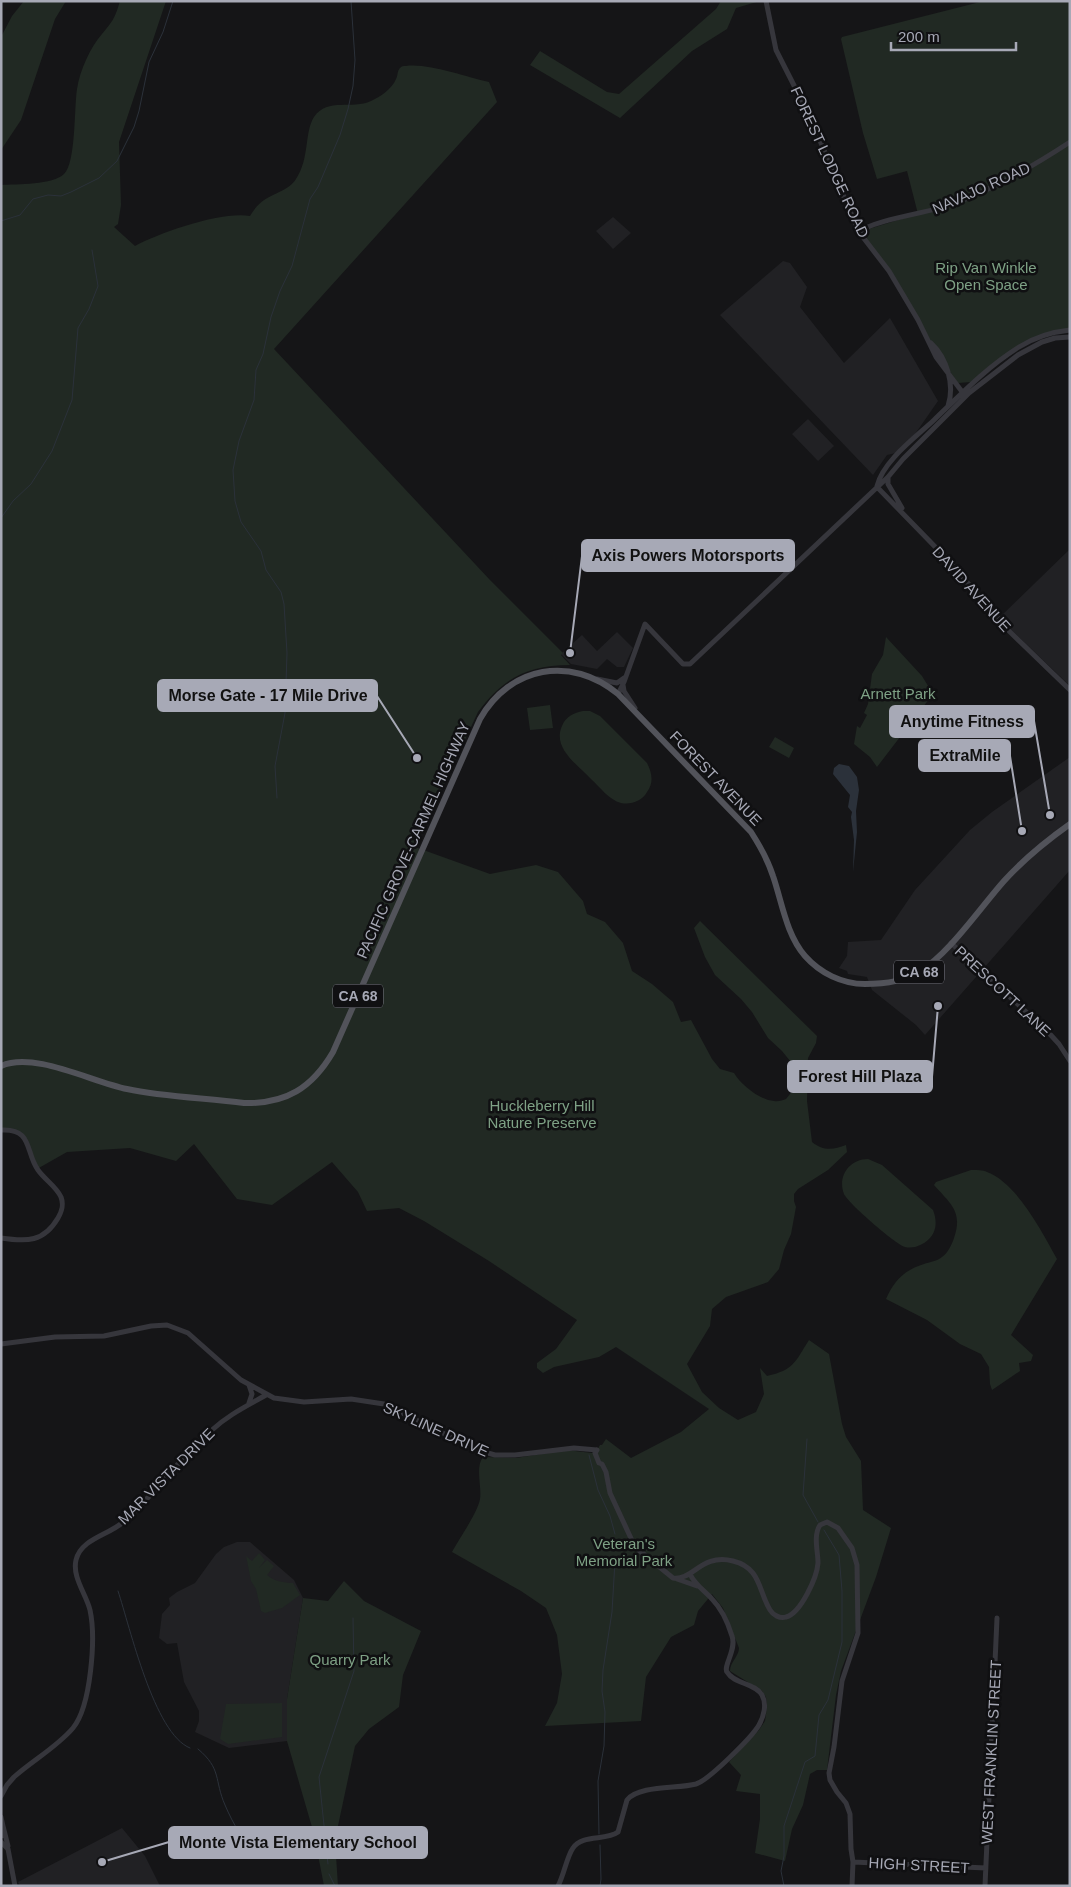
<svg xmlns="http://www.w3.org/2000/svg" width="1071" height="1887" font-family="Helvetica,sans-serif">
  <rect width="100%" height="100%" fill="#151517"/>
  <path fill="#212124" d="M613,217L631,233L613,249L596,231Z
    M783,261L790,263L807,287L800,307L844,363L890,318L938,401L906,447L900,452L887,455L873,475L720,315Z
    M808,419L834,446L818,461L792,434Z
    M1070,549V686L999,618Z
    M617,632L633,648L624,667H617L607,659L597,669L571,664L561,654L582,635L597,651Z
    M1070,757V870L925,1035L916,1025L872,990L867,977L848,974L847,971L839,968L847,956L848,942L881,940L915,890L970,830L992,812Z
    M237,1542H250L294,1580L303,1598L287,1699V1741L229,1748L195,1732L199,1721V1711L184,1682L177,1643L167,1644L159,1638L162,1614L170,1605L169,1598L177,1592L195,1583L216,1554L224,1547Z
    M122,1828L145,1856L160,1886H20L18,1882Z"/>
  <path fill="#212923" d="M24,1H66L55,19L21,120L1,150V37L12,16Z
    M120,1H166L119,142L121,205L118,224L114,227L135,246C161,232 222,211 250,216C264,191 285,196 296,179C310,158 304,133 314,117C328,97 352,110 371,101C380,97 392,89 396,79C398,76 397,71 400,68C402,66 403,66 406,66C429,63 465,77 489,82L497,102L274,349L490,580L563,653L561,655L570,665C528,665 503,678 478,712L415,847L490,874L536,865L558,872L583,901L587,914L605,922L623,943L632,971L652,984L673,1002L681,1022L691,1020L712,1059L720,1069L734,1073C741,1085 760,1100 774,1101C778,1102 783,1100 786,1099L794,1089L799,1072L782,1051L768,1038L752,1012L741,999L715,975L705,957L694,928L700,921L817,1036L816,1043L808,1058L807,1101L812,1142C823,1151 833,1150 846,1145L847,1152L828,1170L798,1189L794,1194V1201L796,1207L791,1234L784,1250L779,1269L768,1282L726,1297L712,1309L710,1326L687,1364L702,1392L719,1408L738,1420L756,1412L764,1394L760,1368L767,1376C794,1370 795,1362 809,1340L829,1354L842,1424L846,1437L861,1461L863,1510L891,1528L876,1577L841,1671L836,1695L827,1770H817L810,1774L803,1805L792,1829L785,1861L755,1853L760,1819V1794L736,1791L741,1775L729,1762L759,1730L765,1721L767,1707L766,1697L762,1691L730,1671C730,1662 739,1656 739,1648L723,1608L712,1594L698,1611L694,1625L671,1637L646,1677L641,1721L545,1726L557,1703L562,1674L557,1635L546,1608L521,1591L452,1552C459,1539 478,1512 480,1499C482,1487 475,1467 483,1457L516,1458L566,1450L592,1453L597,1450L600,1445H602L606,1439L631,1458L681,1432L709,1409L616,1347L599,1357L554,1367L543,1373L537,1368V1363L556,1349L577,1320L489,1261L424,1221L399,1208L367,1211L358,1192L332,1162L272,1205L237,1199L194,1144L176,1161L130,1148L67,1152L37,1169L23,1136L1,1130V185C17,184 53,185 64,174C76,163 74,108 77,89C80,70 90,48 102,34C113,21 115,18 120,1Z
    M721,1H760L736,8L727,29L692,51L620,118L530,65L540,51L607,92L619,94L716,9Z
    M984,1H1070V330L1031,341L971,382L958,383L929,341L889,271L859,232L918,214L907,171L877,179L863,133L841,39L842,37Z
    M886,637L922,676L933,694L877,767L870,757L854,744L857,726L860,728L867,715L864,713L868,704L872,674L883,655Z
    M550,705L553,728L530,730L527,708Z
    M583,711H590L600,716L647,763C652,773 654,783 647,792C642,801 631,805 621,803C609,800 600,787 591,779C578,765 552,748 562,726C566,716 574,713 583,711Z
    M775,737L794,748L789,758L769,747Z
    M868,1159L882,1165L933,1210C937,1220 937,1231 929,1239C923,1245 914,1249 905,1247C895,1244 848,1203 844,1194C837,1176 850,1159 868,1159Z
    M971,1170C976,1170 983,1170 987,1172C1017,1183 1042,1232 1057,1259L1011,1335L1033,1355L1031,1361L1019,1363L1020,1371L992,1390L990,1384L989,1367L981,1354L960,1344L927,1320L886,1299C894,1281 904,1270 924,1264C929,1262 938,1261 942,1257C948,1253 952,1244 954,1238C963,1212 951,1204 934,1185L936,1182Z
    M259,1553L265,1560L259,1568L267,1560L274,1566L267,1575C273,1581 285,1583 293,1583L300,1595L282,1608L265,1613L261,1611L256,1589L251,1581L246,1556L252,1561Z
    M344,1581L364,1601L421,1631L403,1675L399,1707L369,1729L355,1746L335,1840L338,1886H324L314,1834L287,1741V1699L303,1598L328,1601Z
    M282,1703V1737L228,1744L220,1739L226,1704Z"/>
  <path fill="#2b313a" d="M839,764L849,766L857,777L859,790L856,811L857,832L853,872L854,840L851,817L852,812L848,807L850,795L833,774L834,768Z"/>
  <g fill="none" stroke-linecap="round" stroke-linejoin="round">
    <path stroke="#2b313a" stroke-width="1" d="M1,221L20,215L33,199L48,195L61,196L71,192L99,178L117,161L134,127L139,111L149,62L163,32L173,1
      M1,518L13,501L31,484L52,451L72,400L78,328L89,309L98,286L92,250
      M277,798L275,766L285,713L287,653L284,604L281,592L266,570L261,551L241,522L235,501L233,470L239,441L254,400L256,370L263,354L271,317L280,291L292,266L310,199L318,187L340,135L348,109L353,86L355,60L351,1
      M807,1439L803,1495L818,1522
      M589,1455L598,1490L610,1516L615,1534
      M118,1591C130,1627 154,1734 190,1748
      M198,1749C222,1769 214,1780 225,1805C233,1824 244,1842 258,1858
      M599,1834L598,1781L604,1746L605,1712L602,1691L603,1670L612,1612L615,1561
      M328,1864L319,1777L354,1671L353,1618
      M329,1874L335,1886
      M600,1886L601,1879L600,1845
      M784,1886L781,1871L784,1856V1826L805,1762L815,1756L819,1715L828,1700L842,1642V1591L839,1555L824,1530"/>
    <path stroke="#36363c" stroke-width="5" d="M766,1L776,50L809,115L859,232L889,271L918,320L936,357L963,393
      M859,232C874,220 926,213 947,206C990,191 1032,167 1070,142
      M931,343C947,358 955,385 948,406
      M888,477V484L902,508
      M877,486C883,461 916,437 934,420C961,394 987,367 1019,347C1035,337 1051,332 1070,330
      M877,487L947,559L1008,630L1070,690
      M597,679L617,683L624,678
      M623,685L624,691L635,708
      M618,694L624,682L645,624L683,664H690L888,477L903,459L969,393L1018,355L1042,342L1055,338L1070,337
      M951,943L1048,1032L1059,1044L1070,1061
      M1,1130C33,1128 25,1152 38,1170C45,1180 56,1186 61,1197C64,1205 62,1211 58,1218C44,1242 27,1242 1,1238
      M1,1344L55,1337L104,1336L151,1326L167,1325L188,1333L241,1380L274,1398L304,1402L351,1399L384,1404L477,1450L495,1455H515L574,1448L597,1450
      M249,1385L252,1394L249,1403
      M597,1450L595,1453L599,1463L602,1464L606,1472L610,1493L635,1547L673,1578C693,1581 701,1553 733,1561C761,1568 758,1590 770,1610C773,1615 780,1619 786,1617C801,1613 817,1577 818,1563C818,1551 813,1536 820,1525L827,1522L838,1528L852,1548L857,1565L858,1633L842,1681L834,1747L829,1773L830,1780L837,1792L846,1803L850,1814L851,1849L853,1862L852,1886
      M677,1579L697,1586
      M1,1796L7,1785L14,1777C33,1760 57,1747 73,1728C91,1706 96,1638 90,1610C86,1594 72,1577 76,1560C81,1539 108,1535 122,1523C155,1495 179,1458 212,1430C228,1415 247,1406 266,1395
      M1,1817L3,1826L1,1836
      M3,1826L8,1846
      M1,1842L8,1849L15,1886
      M853,1862L986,1868
      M558,1886C564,1875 567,1856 573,1848C582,1834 606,1841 618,1832L627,1800C639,1785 678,1789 696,1784C709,1780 752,1737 759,1725C764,1716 767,1704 762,1695C755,1683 734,1684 727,1672C723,1666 737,1649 732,1636C728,1623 722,1609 712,1599C704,1590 695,1585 690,1574
      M985,1886L997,1618"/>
    <path stroke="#52535a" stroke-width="6" d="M1,1066C34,1051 92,1082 127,1089C164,1097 206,1098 244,1103C286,1104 312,1088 333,1052L480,719C510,666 571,655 618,694L751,832C760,846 768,860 773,876C782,902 786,934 805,956C820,973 842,984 865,984C884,984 903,982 919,972C949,954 980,908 1004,881C1024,859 1046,841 1070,824"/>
  </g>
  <g text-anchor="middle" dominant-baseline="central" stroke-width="5" stroke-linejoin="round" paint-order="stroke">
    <g fill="#101012" stroke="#7a7b85" stroke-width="1">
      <rect x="894" y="960.5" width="50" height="23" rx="4"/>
      <rect x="333" y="984.5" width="50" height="23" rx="4"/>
    </g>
    <g font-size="14" font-weight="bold" fill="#a7a9b6">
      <text x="919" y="972">CA 68</text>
      <text x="358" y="996">CA 68</text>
    </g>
    <g font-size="15" fill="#a7a9b6" stroke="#101012">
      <text transform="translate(830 162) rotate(65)">FOREST LODGE ROAD</text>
      <text transform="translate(981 188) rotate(-24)">NAVAJO ROAD</text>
      <text transform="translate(972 589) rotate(48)">DAVID AVENUE</text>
      <text transform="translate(716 778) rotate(46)">FOREST AVENUE</text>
      <text transform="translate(413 840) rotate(-66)">PACIFIC GROVE-CARMEL HIGHWAY</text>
      <text transform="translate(1003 991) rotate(43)">PRESCOTT LANE</text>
      <text transform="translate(436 1429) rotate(24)">SKYLINE DRIVE</text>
      <text transform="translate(166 1476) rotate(-45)">MAR VISTA DRIVE</text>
      <text transform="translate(991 1752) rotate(-87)">WEST FRANKLIN STREET</text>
      <text transform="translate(919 1865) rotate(3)">HIGH STREET</text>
    </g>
    <g font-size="15" fill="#7ea185" stroke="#101012">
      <text x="986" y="267">Rip Van Winkle<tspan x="986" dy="17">Open Space</tspan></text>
      <text x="898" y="693">Arnett Park</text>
      <text x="542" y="1105">Huckleberry Hill<tspan x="542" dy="17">Nature Preserve</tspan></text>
      <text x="624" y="1543">Veteran's<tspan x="624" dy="17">Memorial Park</tspan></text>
      <text x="350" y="1659">Quarry Park</text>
    </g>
  </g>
  <path fill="none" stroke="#a7a9b6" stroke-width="2" d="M570 653L582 556M417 758L377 696M1050 815L1034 721M1022 831L1010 756M938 1006L932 1077M102 1862L169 1842"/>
  <g fill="#a7a9b6" stroke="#101012" stroke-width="2">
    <circle cx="570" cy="653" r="5"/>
    <circle cx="417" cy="758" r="5"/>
    <circle cx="1050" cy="815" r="5"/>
    <circle cx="1022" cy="831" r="5"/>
    <circle cx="938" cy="1006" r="5"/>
    <circle cx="102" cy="1862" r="5"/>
  </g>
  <g fill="#a7a9b6" stroke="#a7a9b6" stroke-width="2">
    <rect x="582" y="540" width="212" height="31" rx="5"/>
    <rect x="158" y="680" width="219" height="31" rx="5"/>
    <rect x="890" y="706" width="144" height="31" rx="5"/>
    <rect x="919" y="740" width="91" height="31" rx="5"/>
    <rect x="788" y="1061" width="144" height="31" rx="5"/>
    <rect x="169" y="1827" width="258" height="31" rx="5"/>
  </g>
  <g font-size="16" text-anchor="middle" font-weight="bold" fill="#111">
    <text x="688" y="561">Axis Powers Motorsports</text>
    <text x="268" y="701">Morse Gate - 17 Mile Drive</text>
    <text x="962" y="727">Anytime Fitness</text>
    <text x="965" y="761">ExtraMile</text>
    <text x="860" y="1082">Forest Hill Plaza</text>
    <text x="298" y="1848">Monte Vista Elementary School</text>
  </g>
  <rect width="1071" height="1887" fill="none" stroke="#a7a9b6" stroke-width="5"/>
  <path d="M891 42v8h125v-8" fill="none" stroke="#a7a9b6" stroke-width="2.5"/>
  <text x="898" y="42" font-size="15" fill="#a7a9b6" stroke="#101012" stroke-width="4" paint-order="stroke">200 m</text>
</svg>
